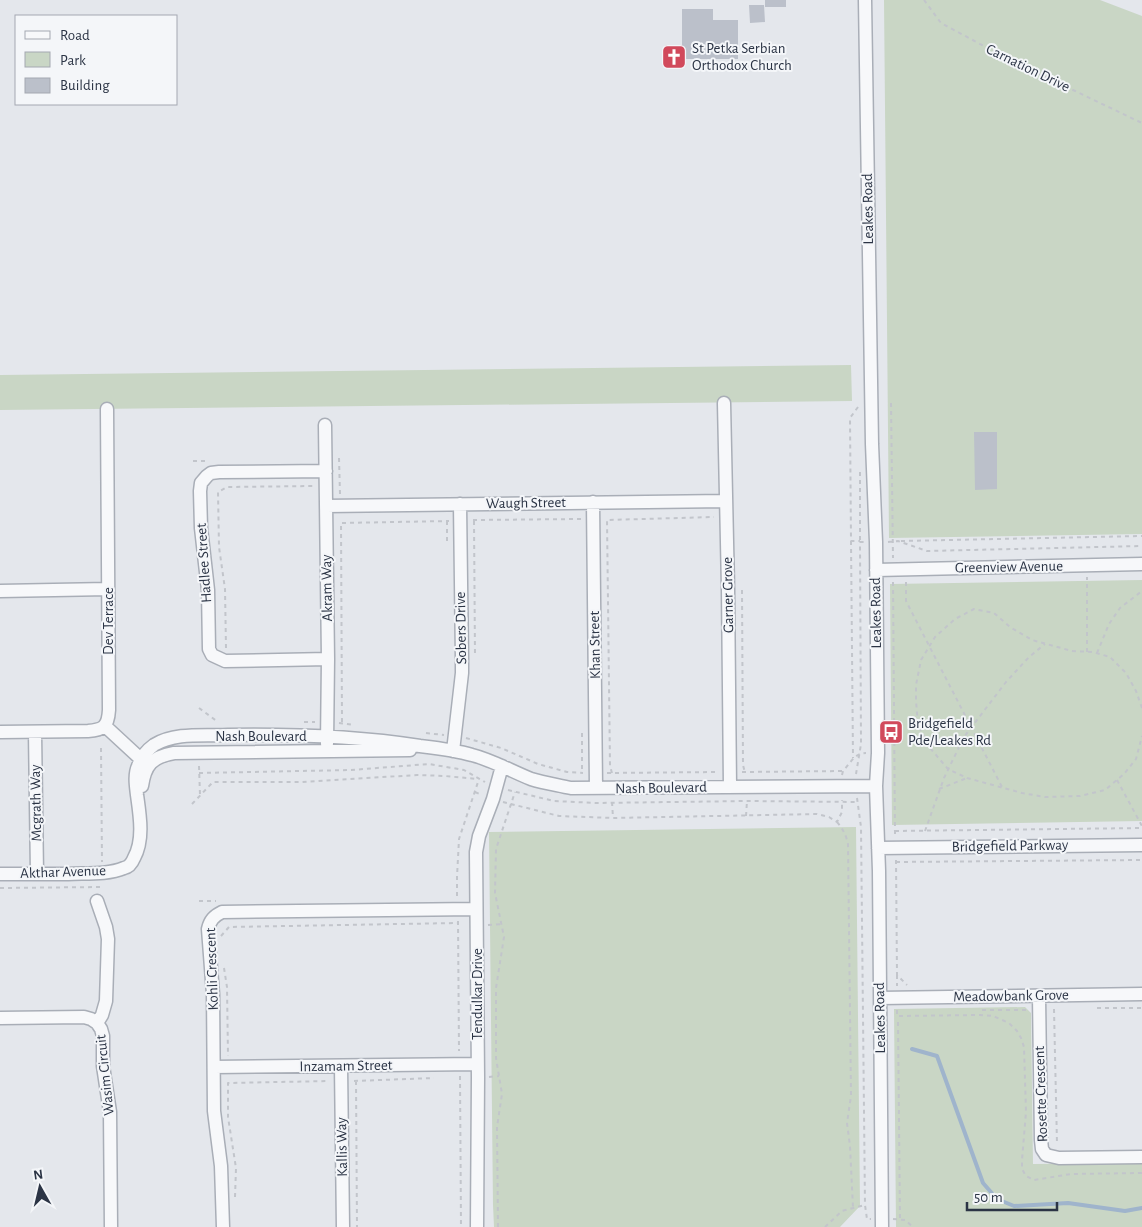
<svg xmlns="http://www.w3.org/2000/svg" width="1142" height="1227" font-family="'Alegreya Sans',sans-serif">
  <rect width="100%" height="100%" fill="#e4e7ec"/>
  <path fill="#c9d6c5" d="M884,0H1100L1142,16V534L889,538Z
    M851,365L852,401L0,410V375Z
    M1142,580V821L892,825L890,584Z
    M856,827L860,1206L840,1227H494L493,1205L489,832Z
    M1025,1007L1031,1013L1033,1164L1142,1163V1227H896L894,1009Z"/>
  <g fill="none" stroke-linecap="round" stroke-linejoin="round">
    <path stroke="#9fb4cc" stroke-width="4" d="M912,1049L937,1056L983,1183L997,1199L1014,1206L1068,1203L1125,1211L1142,1208"/>
  </g>
  <path fill="#bbc0ca" d="M765,0H786V7H765Z
    M749,5H764L765,22L750,23Z
    M682,9H713V20H738V59H682Z
    M974,432H997V489L975,490Z"/>
  <g fill="none" stroke-linecap="round" stroke-linejoin="round">
    <defs>
      <path id="minor" d="M865,0L872,444L876,542L878,753L876,786L879,871L882,1227
        M724,403L728,588L730,787
        M325,425L328,659L327,744
        M326,471L219,472L211,473L207,476L201,483L200,491L201,528L208,590L209,649L212,655L225,661L328,659
        M593,502L596,788
        M326,506L726,501
        M876,570L1142,564
        M0,591L108,589
        M105,726L145,763
        M0,732L88,731C103,730 108,727 109,710L107,409
        M35,732L37,874
        M453,751L462,673V660L460,504
        M142,786C145,765 152,757 174,753L410,750
        M878,848L1142,845
        M0,874C23,874 45,874 68,874C86,873 107,875 124,868C129,867 132,863 134,858C144,840 140,816 137,795C136,786 134,775 138,766C141,757 147,750 154,745C175,732 204,736 228,735C292,734 356,736 420,746C437,748 455,750 472,755C492,760 511,771 531,779C544,783 558,785 571,788L876,786
        M1039,996L1041,1140L1042,1149L1046,1155L1059,1158L1142,1157
        M880,998L1142,994
        M0,1018L84,1017L91,1019L97,1023L101,1029L103,1036V1066L110,1112L111,1227
        M97,1023L102,1015L106,1001L108,939L106,927L97,901
        M341,1066L343,1227
        M214,1067L477,1064
        M223,1227L221,1166L214,1111L213,994L208,929C210,920 214,916 222,912L476,909
        M477,1227L478,1077L476,852L479,836L493,799L502,766"/>
    </defs>
    <use href="#minor" stroke="#a9aeb7" stroke-width="15"/>
    <path stroke="#c2c5cb" stroke-width="2" stroke-dasharray="4 4" stroke-linecap="butt" d="M924,0L941,23L1008,59L1142,123
      M891,403L893,558
      M858,407L850,418L851,541H860
      M339,458L340,494
      M193,461H206
      M860,472V542
      M473,520L581,519
      M447,521V541
      M474,521L475,656
      M851,541L853,758
      M901,541L1142,536
      M888,542L898,541L927,551L1142,546
      M893,582L895,835
      M906,582V601L1002,787
      M742,590L743,765L745,773
      M226,648L225,589L219,547L218,492L227,487L313,486
      M1087,652V577
      M1097,653L1109,624L1120,608L1142,591
      M199,708L218,722
      M1142,708L1136,691L1126,673L1110,657L1093,652L1072,651L1032,640L1010,627L994,613L974,609L955,619L935,637L921,660L916,685V701L918,725L930,748L948,769L967,778L1022,793L1045,797L1080,796L1105,790L1124,774L1136,759L1142,736
      M304,722H315
      M342,722L341,523L449,521
      M339,723L354,725
      M426,733L444,735
      M582,733V773
      M466,738L501,748L538,764L567,772L583,773
      M101,748L102,862
      M199,766L200,795
      M742,772L843,771
      M199,773L351,770L429,764L464,770L485,782
      M607,773L718,772
      M612,773L610,766L607,520L714,517
      M856,774L861,744L860,542H864
      M842,775L843,771C850,764 854,753 866,753
      M1117,780L1142,826
      M939,789L967,778
      M508,790L554,801L596,803L747,801L857,802
      M475,792L482,795
      M857,798L861,827L865,1205
      M503,802L559,816L613,818L817,814L829,817L837,822L842,812V800
      M612,802L613,818
      M192,804L213,782H302L417,775L445,776L477,779
      M746,816L747,801
      M837,822C843,829 846,835 848,844L851,1096L847,1123L850,1146L853,1208
      M895,831L1142,828
      M925,831L944,778L964,737L1006,682L1029,657L1045,644
      M896,860L897,975L907,985
      M896,862L1142,860
      M0,888L102,887
      M457,896V877L459,839L479,779
      M199,901H216
      M458,921L459,1051
      M488,925L502,924
      M221,936L229,927L457,923
      M224,968L227,987L228,1056
      M897,975V986
      M1097,1008H1142
      M1054,1009L1057,1144
      M897,1010V1016L980,1015L993,1016L1009,1023L1017,1031L1021,1038L1024,1047L1026,1112L1022,1160V1169L1026,1176L1034,1180L1071,1174L1142,1173
      M982,1010H1027
      M898,1022L900,1219
      M460,1076L461,1227
      M489,1077L499,1076
      M354,1081L434,1078
      M356,1081L357,1227
      M235,1197L236,1168L228,1117V1083L329,1081
      M893,1219L905,1220L913,1227
      M498,1227L497,1127L502,1094L496,1058V988L504,937L495,893L496,849L515,792
      M825,1227L842,1211L865,1205L867,1219H871"/>
    <use href="#minor" stroke="#f7f8fa" stroke-width="12"/>
  </g>
  <defs>
    <symbol id="church-square" viewBox="-11 -11 22 22"><rect x="-9" y="-9" width="18" height="18" rx="4" fill="#d1495b" stroke="#f4f6f9"/><path d="M-1.2-6h2.4v3.5h3.3v2.4h-3.3V6h-2.4V-.1h-3.3v-2.4h3.3Z" fill="#fff"/></symbol>
    <symbol id="bus-square" viewBox="-11 -11 22 22"><rect x="-9" y="-9" width="18" height="18" rx="4" fill="#d1495b" stroke="#f4f6f9"/><path d="M-5-6H5V4H4V6H2V4H-2V6H-4V4H-5ZM-3.5-4V0h7V-4ZM-3.5 1.2v1.5H-2V1.2ZM2 1.2v1.5H3.5V1.2Z" fill="#fff"/></symbol>
  </defs>
  <g fill-rule="evenodd">
    <use href="#church-square" x="660" y="43" width="28" height="28"/>
    <use href="#bus-square" x="877" y="718" width="28" height="28"/>
  </g>
  <g text-anchor="middle" dominant-baseline="central" stroke-width="4" stroke-linejoin="round" paint-order="stroke">
    <g font-size="15" fill="#2b3445" stroke="#f4f6f9" text-anchor="start">
      <text x="692" y="48">St Petka Serbian<tspan x="692" dy="17">Orthodox Church</tspan></text>
      <text x="908" y="723">Bridgefield<tspan x="908" dy="17">Pde/Leakes Rd</tspan></text>
    </g>
    <g font-size="15" fill="#2b3445" stroke="#f4f6f9">
      <text transform="translate(1028 68) rotate(26)">Carnation Drive</text>
      <text transform="translate(868 209) rotate(-91)">Leakes Road</text>
      <text transform="translate(526 503) rotate(-1)">Waugh Street</text>
      <text transform="translate(204 563) rotate(-94)">Hadlee Street</text>
      <text transform="translate(1009 567) rotate(-1)">Greenview Avenue</text>
      <text transform="translate(327 588) rotate(-91)">Akram Way</text>
      <text transform="translate(728 595) rotate(-91)">Garner Grove</text>
      <text transform="translate(876 613) rotate(-91)">Leakes Road</text>
      <text transform="translate(108 621) rotate(-90)">Dev Terrace</text>
      <text transform="translate(461 628) rotate(-91)">Sobers Drive</text>
      <text transform="translate(595 645) rotate(-91)">Khan Street</text>
      <text x="261" y="736">Nash Boulevard</text>
      <text transform="translate(661 788) rotate(-1)">Nash Boulevard</text>
      <text transform="translate(36 803) rotate(-91)">Mcgrath Way</text>
      <text transform="translate(1010 846) rotate(-1)">Bridgefield Parkway</text>
      <text transform="translate(63 872) rotate(-2)">Akthar Avenue</text>
      <text transform="translate(212 969) rotate(-92)">Kohli Crescent</text>
      <text transform="translate(477 994) rotate(-90)">Tendulkar Drive</text>
      <text transform="translate(1011 996) rotate(-1)">Meadowbank Grove</text>
      <text transform="translate(880 1018) rotate(-91)">Leakes Road</text>
      <text transform="translate(346 1066) rotate(-1)">Inzamam Street</text>
      <text transform="translate(105 1075) rotate(-96)">Wasim Circuit</text>
      <text transform="translate(1041 1094) rotate(-92)">Rosette Crescent</text>
      <text transform="translate(342 1147) rotate(-91)">Kallis Way</text>
    </g>
  </g>
  <rect x="15" y="15" width="162" height="90" fill="#f4f6f9" stroke="#a4a8b1"/>
  <rect x="25" y="31" width="25" height="8" fill="#f7f8fa" stroke="#a4a8b1"/>
  <text x="60" y="40" font-size="15" fill="#2b3445">Road</text>
  <rect x="25" y="52" width="25" height="15" fill="#c9d6c5" stroke="#a4a8b1"/>
  <text x="60" y="65" font-size="15" fill="#2b3445">Park</text>
  <rect x="25" y="78" width="25" height="15" fill="#bbc0ca" stroke="#a4a8b1"/>
  <text x="60" y="90" font-size="15" fill="#2b3445">Building</text>
  <g transform="translate(40 1187) rotate(352)" stroke="#f4f6f9" stroke-width="4" paint-order="stroke">
  <path d="M0-4L9 19L0 12L-9 19Z" fill="#2b3445"/>
  <text y="-8" font-size="14" font-weight="bold" text-anchor="middle" fill="#2b3445">N</text>
  </g>
  <path d="M967 1202v8h90v-8" fill="none" stroke="#2b3445" stroke-width="2.5"/>
  <text x="974" y="1202" font-size="15" fill="#2b3445" stroke="#f4f6f9" stroke-width="4" paint-order="stroke">50 m</text>
</svg>
